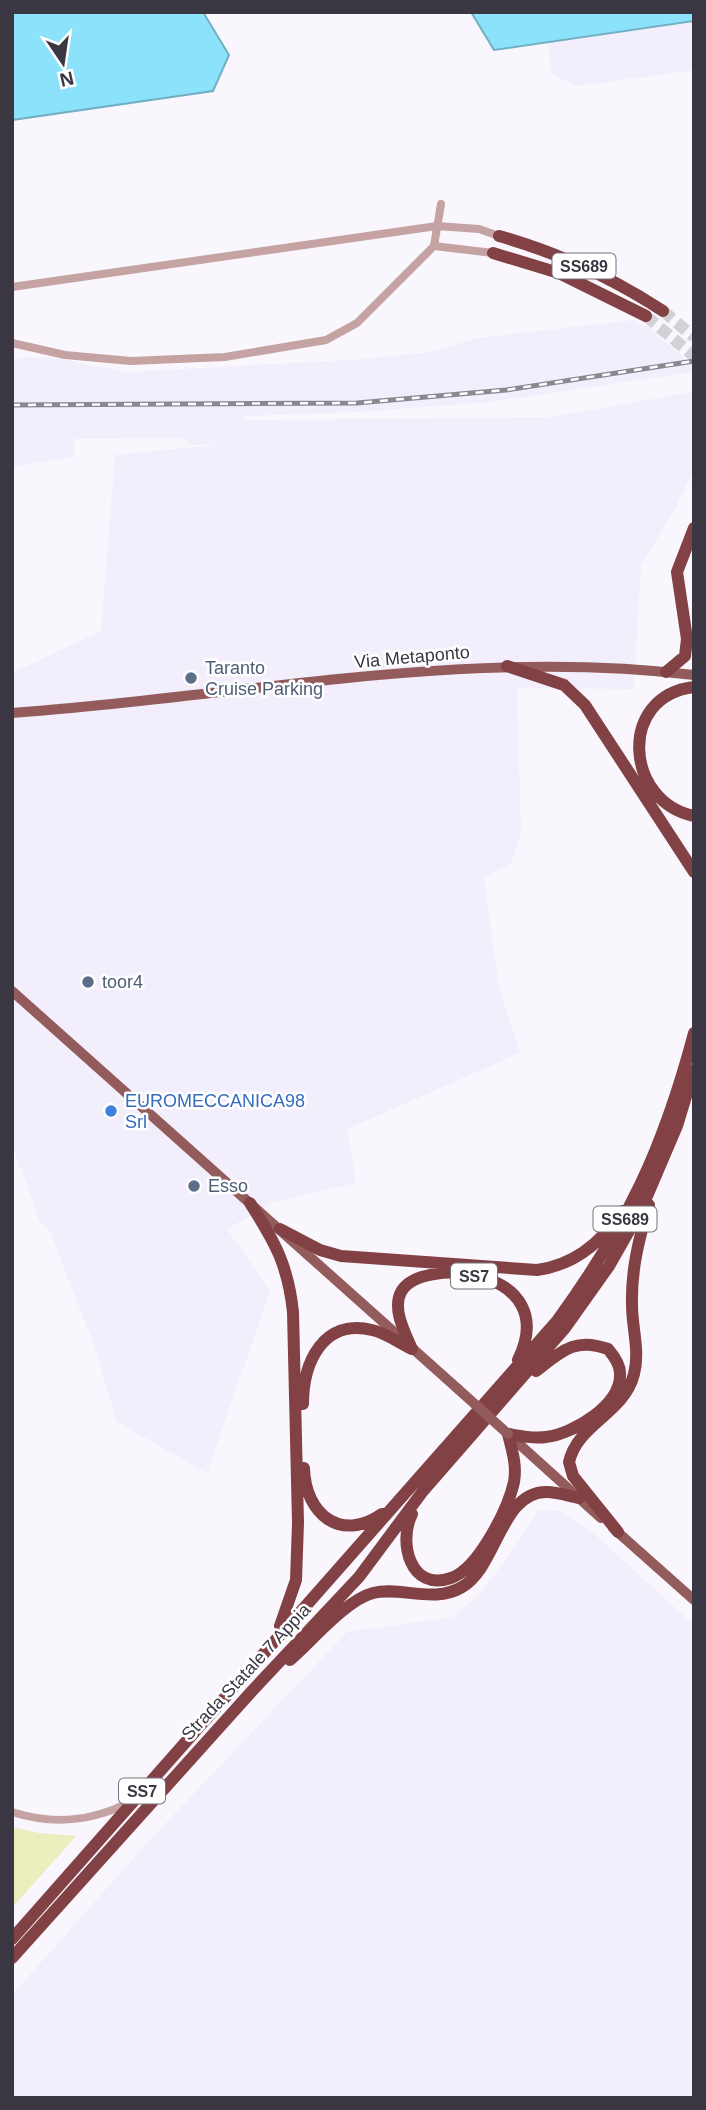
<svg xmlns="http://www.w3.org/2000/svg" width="706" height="2110" font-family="Arial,sans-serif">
  <rect width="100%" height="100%" fill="#f9f7fd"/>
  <path fill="#f2eefc" d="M694,21V70L578,86L551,74L548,42Z
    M634,320L649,328L694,366V372L490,402L359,412L244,416L245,420L549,417L694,392V470L675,509L641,566L634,689L517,688L521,834L511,863L484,878L499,987L520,1053L347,1129L356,1183L274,1202L227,1229L270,1291L207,1473L117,1422L93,1343L49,1229L40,1222L12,1144V673L101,631L115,455L226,444L192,445L182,438L74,439V457L12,467V358L50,357L126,372L367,359L431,352L478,338Z
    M539,1510L560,1511L592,1532L694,1625V2098H12V1995L147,1843L347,1632L453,1617L483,1591Z"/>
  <path fill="#ebeebd" d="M12,1827L39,1833L76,1836L12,1908Z"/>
  <path fill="#8ce2fa" stroke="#73afc3" stroke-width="2" d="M12,12H203L229,55L213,91L12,120Z
    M471,12H694V21L494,50Z"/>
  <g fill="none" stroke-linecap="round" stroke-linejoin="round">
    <path stroke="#d3d1d8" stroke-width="12" stroke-dasharray="12 6" stroke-linecap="butt" d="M663,311L694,337
      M646,316L694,356"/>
    <path stroke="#c5a3a2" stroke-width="8" d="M434,246L493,253
      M12,287L437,226L479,229L499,236
      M12,343L65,355L131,361L225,357L326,340L357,323L434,246L441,204
      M12,1812C53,1825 90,1822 128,1803"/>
    <path stroke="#945b5c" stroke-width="10" d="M12,713C240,697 465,647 694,675
      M12,991L458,1389
      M508,1434L601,1518
      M613,1528L694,1600"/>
    <path stroke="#824144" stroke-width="12" d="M499,236C559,253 611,277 663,311
      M493,253L559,273L646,316
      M507,666L564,685L585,705L694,872
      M666,672L685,656L687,639L677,572L694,528
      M694,687C617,696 625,802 694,816
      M250,1203C275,1242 288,1265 293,1312L298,1523L296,1580L280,1626
      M280,1229L320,1250L341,1256L537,1270C574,1265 602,1242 622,1211
      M412,1349C405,1333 392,1309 401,1292C421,1255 563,1268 518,1360
      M303,1404C303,1363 323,1318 372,1330C386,1333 399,1343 412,1349
      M304,1468C305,1514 341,1543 382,1514
      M412,1514C398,1542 410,1592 451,1578C478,1569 508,1509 514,1482C517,1465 512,1450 508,1434C520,1436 533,1439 546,1437C573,1434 622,1405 620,1373C620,1364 614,1356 608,1349C575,1337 562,1351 536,1371
      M618,1532L573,1476L569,1462C578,1423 624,1414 634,1374C640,1351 632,1328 632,1305C631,1270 639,1238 649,1205
      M290,1660C312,1641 346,1600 373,1593C400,1586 434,1604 462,1587C497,1567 501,1491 547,1492C557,1492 569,1496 579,1498
      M12,1939L557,1321C628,1223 663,1150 694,1033
      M12,1958L252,1691L359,1577L423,1491L565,1328L609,1266L642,1208L677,1126L694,1070"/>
    <defs>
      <path id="rail" d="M12,405L357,403L506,390L694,361"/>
    </defs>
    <use href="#rail" stroke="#8b8891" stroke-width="5"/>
    <use href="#rail" stroke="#fff" stroke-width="2.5" stroke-dasharray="8" stroke-linecap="butt"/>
    <path stroke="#945b5c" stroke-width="10" d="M458,1389L508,1434"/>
  </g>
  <g fill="#5c6f8a" stroke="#fff" stroke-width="2.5">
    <circle cx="191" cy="678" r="7"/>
    <circle cx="88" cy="982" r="7"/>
    <circle cx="194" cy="1186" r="7"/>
  </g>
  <circle fill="#3f7fe0" stroke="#fff" stroke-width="2.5" cx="111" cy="1111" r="7"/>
  <g text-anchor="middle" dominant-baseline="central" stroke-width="5" stroke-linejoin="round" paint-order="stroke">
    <g fill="#fff" stroke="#75737b" stroke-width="2">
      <rect x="552.5" y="253.5" width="63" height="25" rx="5"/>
      <rect x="593.5" y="1206.5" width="63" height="25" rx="5"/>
      <rect x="451" y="1263.5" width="46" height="25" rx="5"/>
      <rect x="119" y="1778.5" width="46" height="25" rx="5"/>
    </g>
    <g font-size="16" font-weight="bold" fill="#3a3742">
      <text x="584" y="266">SS689</text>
      <text x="625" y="1219">SS689</text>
      <text x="474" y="1276">SS7</text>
      <text x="142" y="1791">SS7</text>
    </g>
    <g font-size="18" fill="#3a3742" stroke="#fff">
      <text transform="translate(412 657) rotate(-5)">Via Metaponto</text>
      <text transform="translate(246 1672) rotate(-47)">Strada Statale 7 Appia</text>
    </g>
    <g font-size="18" fill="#4e5e75" stroke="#fff" text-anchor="start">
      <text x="205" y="668">Taranto<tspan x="205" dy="21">Cruise Parking</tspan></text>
      <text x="102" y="982">toor4</text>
      <text x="208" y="1186">Esso</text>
    </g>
    <g font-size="18" fill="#366cbe" stroke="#fff" text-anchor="start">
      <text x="125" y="1101">EUROMECCANICA98<tspan x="125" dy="21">Srl</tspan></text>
    </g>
  </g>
  <rect width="706" height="2110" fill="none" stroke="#3a3742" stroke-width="28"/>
  <g transform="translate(63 63) rotate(167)" stroke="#ffffff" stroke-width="5" paint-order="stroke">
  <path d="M0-5L12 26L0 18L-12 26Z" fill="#3a3742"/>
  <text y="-10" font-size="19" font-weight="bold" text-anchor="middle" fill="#3a3742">N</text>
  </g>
</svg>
